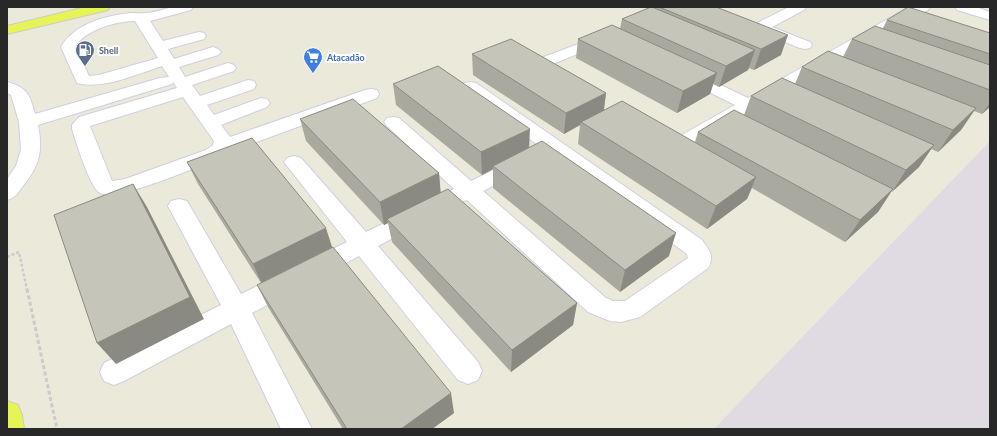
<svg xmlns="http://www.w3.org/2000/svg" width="997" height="436" font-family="Lato,sans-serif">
  <rect width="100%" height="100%" fill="#ebe9d9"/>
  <path fill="#e0dae3" d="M990,141V429H714Z"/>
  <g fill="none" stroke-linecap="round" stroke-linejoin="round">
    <defs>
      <path id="minor" d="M172,7H193L191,10L150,21L163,41L199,32L204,33L206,36L204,39L168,49L174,59L213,47L218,49L221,52L218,55L179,67L185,77L228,63L234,65L236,68L234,71L192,85L200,96L248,80L254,81L256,85L254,89L207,105L214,115L261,98L267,99L270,103L267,107L221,125L230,137L365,90L371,89L377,90L379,94L377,98L259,141L230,149L220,158C199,166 117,202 100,193C90,188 76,142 72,129V125L79,117L177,88L173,82L172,84L38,125C43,151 40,165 23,186C18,193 15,198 7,200V179L16,166L21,150L19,122L11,95L7,93V82C27,87 30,95 35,114L160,78L169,77L162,66C137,74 103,90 77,83L61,47C74,24 106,15 132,13C137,13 142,14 147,13C156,12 164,9 172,7ZM135,21L158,58L99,75L89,76L75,47C85,30 116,21 135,21ZM183,97L214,141L213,145L206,150L125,179L112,181L90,126Z
        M789,7H806L804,10L772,27L810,42L812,45L810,48L805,49L800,48L755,30L753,27L755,24Z
        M912,7H930L928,10L903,22L687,148L680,150L673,148L671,144L673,140L735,105L679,77L677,74L679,71L685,69L691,71L748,98L893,16Z
        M955,7H976L990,12V20L957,10Z
        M605,34L610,35L612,38L610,41L545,67L539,69L533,67L531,64L533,61Z
        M470,82L476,83L702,240C709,250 715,256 708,268L640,317L621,322L610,321L588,312L467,200L457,203L450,201L446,196L450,191L454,189L387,126L384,122L387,118L393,117L399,118L471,181L512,161L519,159L526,161L529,165L526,169L483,191L606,298L613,301H625L688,258L687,254L464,91L462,87L464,83Z
        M294,156L301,158L366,232L407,212L415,209L423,212L426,217L423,222L378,246L478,362L482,371L478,380L468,384L458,380L359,256L252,313L312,429H281L231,324L124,381L114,385L104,381L100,372L104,363L221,305L168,206L171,201L179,199L187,201L241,294L347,242L284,162L287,158Z"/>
      <path id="major" d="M86,7H110L108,10L7,34V26Z
        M7,401L18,405L22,415L24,429H7Z"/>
    </defs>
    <use href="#minor" stroke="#d1cee2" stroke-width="2"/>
    <use href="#major" stroke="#cbcbcb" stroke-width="2"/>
    <path stroke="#cbcbcb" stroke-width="2.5" stroke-dasharray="3 2" stroke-linecap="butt" d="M7,257L19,252L27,290"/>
    <path stroke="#cbcbcb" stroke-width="3" stroke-dasharray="4 2.5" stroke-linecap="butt" d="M27,289L57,429"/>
    <use href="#minor" fill="#fff" fill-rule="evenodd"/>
    <use href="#major" fill="#e6f455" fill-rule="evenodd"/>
  </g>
  <path fill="#aaa99f" d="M657,7H716L781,55L754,70L749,68L748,70L719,87L713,84L710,94L677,113L576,58L578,39L620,29L622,19L656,9Z
    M887,20L990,33V107L982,114L974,111L961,130L938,152L931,149L919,167L891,192L878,212L845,242L752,188L747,199L707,229L578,144L580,125L564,134L473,75L472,54L606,93L604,111L695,142L698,132L744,115L751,96L795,84L802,67L843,57L852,39L883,28Z
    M393,84L529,148L669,256L620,292L493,188V169L482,175L396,105Z
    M300,119L439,173L440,192L577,303L573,325L511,372L392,242L388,223L384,225L306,141Z
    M187,162L332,247L454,413L432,429H343L268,307L257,285L261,283L198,184Z"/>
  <path fill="#8b8a82" d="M788,35L781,55L754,70L761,49Z
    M755,50L748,70L719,87L726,66Z
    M717,73L710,94L677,113L683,91Z
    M606,93L603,114L581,122L580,125L564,134L566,113Z
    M990,103V107L982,114Z
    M976,108L961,130L938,152L953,130Z
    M530,129L529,150L493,166V169L482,175L481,152Z
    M934,145L919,167L892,192L906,170Z
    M439,173L441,196L387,219L388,223L384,225L380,202Z
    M756,177L747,199L707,229L716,206Z
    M133,184L147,207L204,319L116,364L97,343Z
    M893,189L878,212L845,242L860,220Z
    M326,228L333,250L263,286L253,264Z
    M676,233L669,256L620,292L625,270Z
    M577,303L573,325L511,372L512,350Z
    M451,393L454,413L432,429H401Z"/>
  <path fill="#c6c5b9" stroke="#8b8a82" d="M651,7H652L755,50L726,66L622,19Z
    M659,7H716L788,35L761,49Z
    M908,7L990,33V54L887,20Z
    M612,25L717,73L683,91L578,39Z
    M875,26L990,65V90L852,39Z
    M511,39L606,93L566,113L472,54Z
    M828,51L976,108L953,130L802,67Z
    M438,66L530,129L481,152L393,84Z
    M782,78L934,145L906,170L751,96Z
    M353,99L439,173L380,202L300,119Z
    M622,101L756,177L716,206L581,122Z
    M734,110L893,189L860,220L698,132Z
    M252,138L326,228L253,264L187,162Z
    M542,141L676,233L625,270L493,166Z
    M133,184L190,297L97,343L54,215Z
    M448,189L577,303L512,350L387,219Z
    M333,247L451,393L401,429H347L257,285Z"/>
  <defs>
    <symbol id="fuel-pin" viewBox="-11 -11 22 30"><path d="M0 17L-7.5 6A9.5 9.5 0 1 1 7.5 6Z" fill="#5c6f8a" stroke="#fff"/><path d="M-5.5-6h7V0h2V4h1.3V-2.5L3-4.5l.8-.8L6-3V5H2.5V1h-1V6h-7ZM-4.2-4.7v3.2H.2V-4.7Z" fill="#fff"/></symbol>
    <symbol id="supermarket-pin" viewBox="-11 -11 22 30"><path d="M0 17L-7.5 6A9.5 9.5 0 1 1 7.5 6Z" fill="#3f7fe0" stroke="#fff"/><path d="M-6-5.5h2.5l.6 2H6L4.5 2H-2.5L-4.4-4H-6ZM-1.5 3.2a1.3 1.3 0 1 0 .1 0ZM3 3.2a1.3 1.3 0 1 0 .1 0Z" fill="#fff"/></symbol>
  </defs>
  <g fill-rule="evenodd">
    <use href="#fuel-pin" x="74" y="39" width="22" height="30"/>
    <use href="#supermarket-pin" x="302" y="46" width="22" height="30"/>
  </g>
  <g text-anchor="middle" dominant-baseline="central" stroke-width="4" stroke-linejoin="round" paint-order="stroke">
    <g font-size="9" font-weight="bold" fill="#4e5e75" stroke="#fff" text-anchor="start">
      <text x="99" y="50">Shell</text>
    </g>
    <g font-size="9" font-weight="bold" fill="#366cbe" stroke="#fff" text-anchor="start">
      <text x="327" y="57">Atacadão</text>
    </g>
  </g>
  <rect width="997" height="436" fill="none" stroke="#282828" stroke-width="16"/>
</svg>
